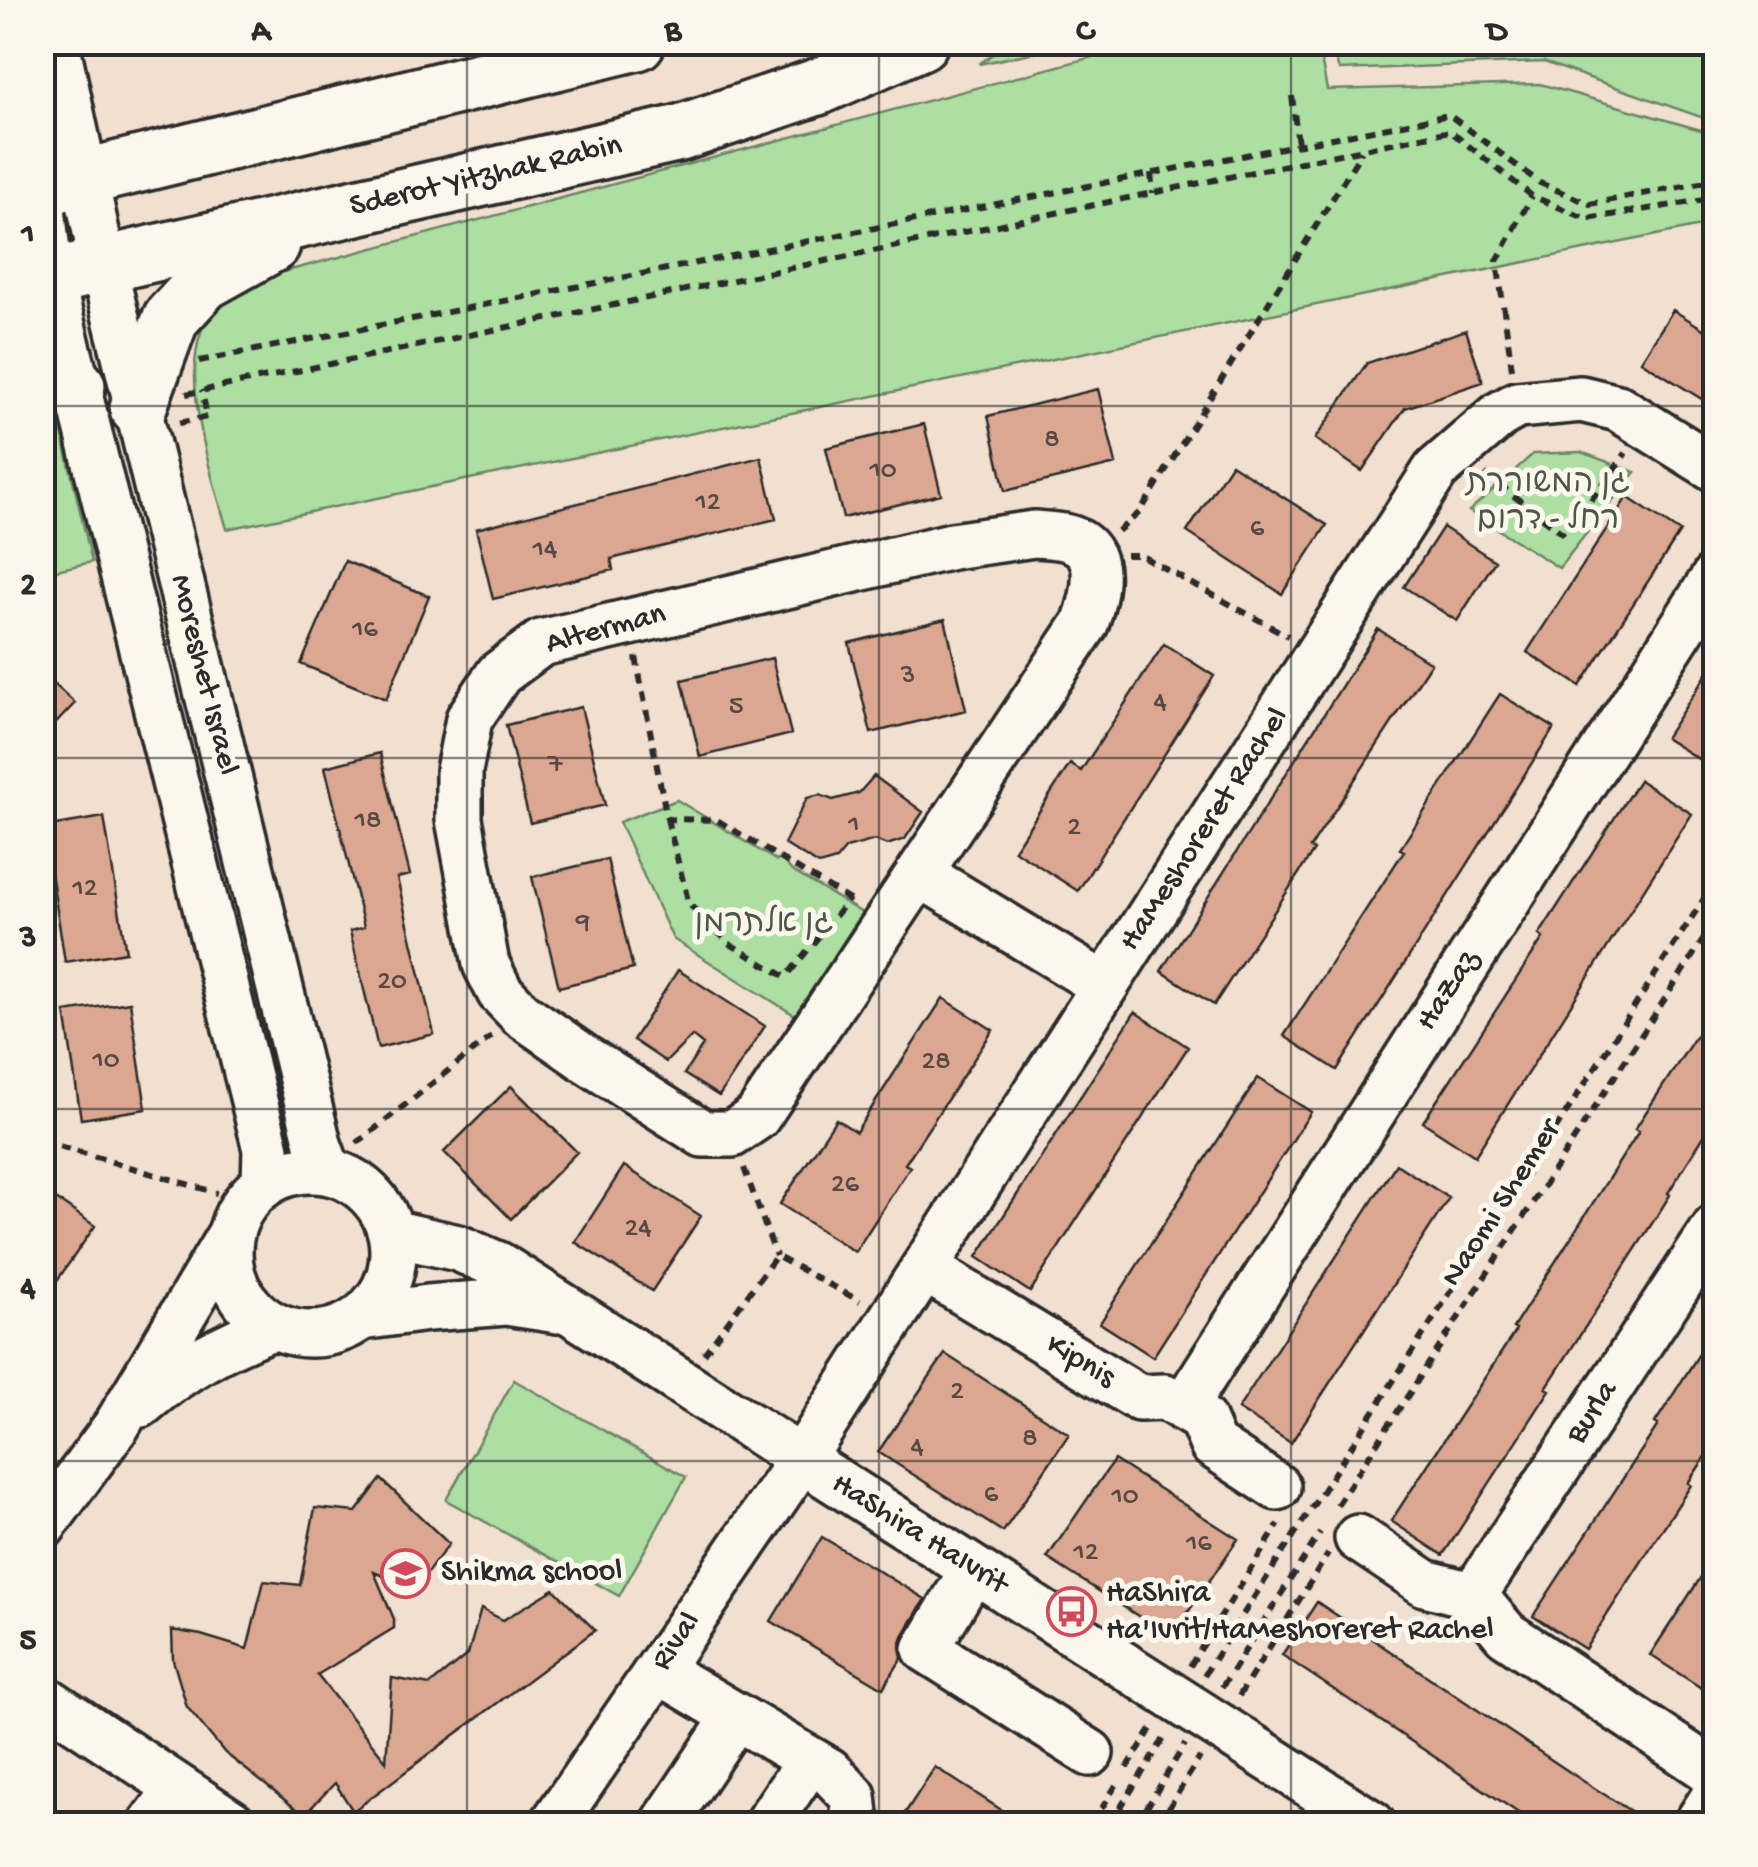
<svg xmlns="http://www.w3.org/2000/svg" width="1758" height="1867" font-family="'Gochi Hand','Playpen Sans Hebrew',sans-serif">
  <rect width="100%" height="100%" fill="#f1dfd0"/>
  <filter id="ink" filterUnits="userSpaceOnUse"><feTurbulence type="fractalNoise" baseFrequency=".01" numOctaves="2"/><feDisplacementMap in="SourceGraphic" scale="20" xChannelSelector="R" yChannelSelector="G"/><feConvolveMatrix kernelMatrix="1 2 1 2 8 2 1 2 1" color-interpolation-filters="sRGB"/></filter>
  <g filter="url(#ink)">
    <path fill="#acdfa1" stroke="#6c8566" stroke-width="2.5" d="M1008,43V42L1078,43L979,64Z
      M1145,43H1318L1327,90L1540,84L1715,134V223L227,529C211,472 167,346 221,302C234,291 253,284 268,276Z
      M1330,43H1715V122L1544,62L1339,70Z
      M42,376L50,382L92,562L43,573Z
      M1581,452L1635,472L1559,568L1469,511L1533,454Z
      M677,800L777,861L780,857L792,871L862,913L796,1016L673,939L619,822Z
      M514,1380L686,1477L619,1596L446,1500Z"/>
    <path fill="#dba790" stroke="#2b2b2b" stroke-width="2.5" d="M1673,310L1716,337V408L1641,361Z
      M1466,330L1483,382L1405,408L1362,471L1315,439L1367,363Z
      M1098,389L1116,464L1005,491L988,416Z
      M924,424L941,494L843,518L826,448Z
      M761,457L776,519L611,559L613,570L493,599L476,529Z
      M1231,464L1327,525L1282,594L1187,532Z
      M1627,497L1680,532L1580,686L1527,652Z
      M1443,527L1495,561L1457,621L1404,587Z
      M345,561L429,596L386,699L301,664Z
      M945,619L966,710L871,733L849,643Z
      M1378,629L1431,663L1310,848L1314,850L1214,1005L1161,971Z
      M1164,644L1214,676L1078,891L1014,850L1070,764L1081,771Z
      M772,658L791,734L700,757L682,680Z
      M1716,660V770L1665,738Z
      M42,673L75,703L42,738Z
      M1500,694L1554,728L1337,1070L1284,1036L1404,851L1400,849Z
      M581,707L605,805L530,823L506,725Z
      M380,753L410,875L397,878L434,1034L378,1048L350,931L364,927L325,767Z
      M874,776L923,812L905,839L887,845L875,840L846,848L836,860L819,865L784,844L807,798L820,795L833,800L859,793Z
      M1639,780L1692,814L1475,1156L1423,1122L1543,938L1539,935Z
      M104,817L126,952L65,962L44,827Z
      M607,859L633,969L559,987L532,877Z
      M678,970L765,1026L719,1096L684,1074L703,1045L692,1036L666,1062L633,1040Z
      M943,998L993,1030L905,1164L910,1167L855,1252L780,1204L836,1119L856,1132Z
      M130,1002L146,1109L81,1119L65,1012Z
      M1716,1005V1117L1668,1193L1670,1195L1660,1211L1546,1388L1550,1390L1443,1555L1391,1521L1516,1330L1513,1328L1639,1131L1635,1129Z
      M1135,1012L1188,1047L1030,1292L977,1257Z
      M1258,1078L1311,1112L1153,1357L1100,1323Z
      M511,1086L577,1152L511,1219L444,1152Z
      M1396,1164L1449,1198L1291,1443L1238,1409Z
      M624,1166L701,1216L652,1291L575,1242Z
      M56,1199L95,1226L42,1302V1218Z
      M945,1354L1069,1434L1003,1532L878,1452Z
      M1699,1354L1716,1365V1441L1688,1483L1691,1485L1585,1649L1533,1616L1658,1425L1655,1423Z
      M1114,1460L1238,1539L1171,1637L1047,1558Z
      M381,1479L449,1544L415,1589L374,1572L394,1619V1628L317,1675L386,1761L392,1678L430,1685L468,1654L481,1609L503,1620L554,1589L595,1630L353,1811L335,1783L304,1815L225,1753L187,1707L173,1660L172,1630L201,1635L247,1649L264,1581L300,1585L315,1508L356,1512Z
      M822,1537L925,1599L903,1636L900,1647L902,1658L883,1688L771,1621Z
      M1716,1554V1671L1703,1689L1650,1655Z
      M1317,1602L1580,1779L1651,1824H1535L1282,1655Z
      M935,1767L1023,1824H898Z"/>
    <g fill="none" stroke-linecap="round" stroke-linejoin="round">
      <defs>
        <path id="minor" d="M56,42L103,265L318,1144L328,1171
          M42,209L50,277L266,1149L265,1184
          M1034,534C1045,535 1057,535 1068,538C1108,549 1095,596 1085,624L757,1117L732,1134H703L587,1060L521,1014L500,992L486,964L459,819V771L469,719L499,674L541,643L952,546Z
          M920,874L1105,986
          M229 1252a82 82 0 1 1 164 0a82 82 0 1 1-164 0Z
          M391,1233L458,1248L498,1265L1372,1824
          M924,1268L1139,1398L1165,1397L1202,1419L1213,1445L1277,1487
          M361,1317L428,1308L506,1302L558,1310
          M141,1404C182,1368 224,1345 275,1326
          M1183,1408L1716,575
          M42,1527L117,1425L230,1235
          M1358,1538L1425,1583L1463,1593L1485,1609L1506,1634L1716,1774
          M973,1570L926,1649L1090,1753
          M1471,1599L1716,1227
          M658,1670L829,1771L853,1796L856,1824
          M42,1697L233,1824
          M152,1824L178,1788
          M553,1824L801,1460L1436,470L1501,414L1517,405L1581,399L1618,408L1716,469
          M664,1824L736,1716
          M767,1824L810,1760
          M1697,1824L1716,1794"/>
        <path id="major" d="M42,188L637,42
          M42,279L680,133L820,86L920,42
          M42,351L77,386
          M138,408L171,318L204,282L272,244"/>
      </defs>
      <use href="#minor" stroke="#2b2b2b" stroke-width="52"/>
      <use href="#major" stroke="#2b2b2b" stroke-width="62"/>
      <path stroke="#2b2b2b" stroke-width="6" stroke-dasharray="10 8" stroke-linecap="butt" d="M1292,96L1298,144
        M1151,173L1153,193
        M199,361L1449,115L1540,183L1590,204L1716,180
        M1512,369L1497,261L1532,196
        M186,394L1450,131L1532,196L1587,219L1716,198
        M179,423L207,417L202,390
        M1485,474L1565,535L1626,453
        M1118,531L1140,512L1362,151
        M1126,555H1140L1288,636
        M636,657L667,819L717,820L856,904
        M667,819L689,904L730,944L786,977L849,899
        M42,1141L217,1193
        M357,1143L492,1036
        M744,1168L776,1256
        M704,1354L776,1256L860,1301
        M1337,1505L1716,920
        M1190,1666L1279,1524
        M1204,1675L1716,880
        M1222,1687L1320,1533
        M1239,1696L1328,1554
        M1127,1768L1152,1728
        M1092,1824L1120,1779
        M1110,1824L1165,1737
        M1137,1824L1185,1744
        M1159,1824L1200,1757"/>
      <use href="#minor" stroke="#fbf7ec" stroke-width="45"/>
      <use href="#major" stroke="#fbf7ec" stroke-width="55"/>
    </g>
  </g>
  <path fill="none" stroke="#2b2b2b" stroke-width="2.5" stroke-opacity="0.55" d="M467,42V1824M879,42V1824M1291,42V1824M42,406H1716M42,758H1716M42,1109H1716M42,1461H1716"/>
  <defs>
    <symbol id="school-ring" viewBox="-11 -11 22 22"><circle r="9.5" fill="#fbf7ec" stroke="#d1495b" stroke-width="1.5"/><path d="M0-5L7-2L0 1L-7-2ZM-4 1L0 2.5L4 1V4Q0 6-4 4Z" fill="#d1495b"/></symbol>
    <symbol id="bus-ring" viewBox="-11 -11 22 22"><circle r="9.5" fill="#fbf7ec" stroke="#d1495b" stroke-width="1.5"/><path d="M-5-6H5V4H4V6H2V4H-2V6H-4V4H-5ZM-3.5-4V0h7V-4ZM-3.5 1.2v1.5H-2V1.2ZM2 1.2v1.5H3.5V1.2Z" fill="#d1495b"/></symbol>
  </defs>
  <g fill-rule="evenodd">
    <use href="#school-ring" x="378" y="1546" width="55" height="55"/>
    <use href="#bus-ring" x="1044" y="1584" width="55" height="55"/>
  </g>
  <g text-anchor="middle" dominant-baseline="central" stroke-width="10" stroke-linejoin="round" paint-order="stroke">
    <g font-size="28" fill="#574a44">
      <text x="1052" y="440">8</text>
      <text x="883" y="471">10</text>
      <text x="708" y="503">12</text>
      <text x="1257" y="529">6</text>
      <text x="545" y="550">14</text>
      <text x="365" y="630">16</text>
      <text x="908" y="676">3</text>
      <text x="1160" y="703">4</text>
      <text x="736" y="707">5</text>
      <text x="555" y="765">7</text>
      <text x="368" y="821">18</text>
      <text x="854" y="825">1</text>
      <text x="1074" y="828">2</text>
      <text x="85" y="889">12</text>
      <text x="583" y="923">9</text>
      <text x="392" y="982">20</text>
      <text x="106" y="1061">10</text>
      <text x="936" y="1062">28</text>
      <text x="845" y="1185">26</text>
      <text x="638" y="1229">24</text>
      <text x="957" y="1392">2</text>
      <text x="1030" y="1439">8</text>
      <text x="917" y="1448">4</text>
      <text x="991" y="1495">6</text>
      <text x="1125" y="1497">10</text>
      <text x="1199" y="1544">16</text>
      <text x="1086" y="1553">12</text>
    </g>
    <g font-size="32" fill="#2b2b2b" stroke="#fbf7ec">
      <text transform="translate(486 177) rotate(-13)">Sderot Yitzhak Rabin</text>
      <text transform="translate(606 630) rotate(-15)">Alterman</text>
      <text transform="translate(203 675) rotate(76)">Moreshet Israel</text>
      <text transform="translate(1205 830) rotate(-57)">HaMeshoreret Rachel</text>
      <text transform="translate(1449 991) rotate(-57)">HaZaz</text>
      <text transform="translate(1502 1204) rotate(-57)">Naomi Shemer</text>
      <text transform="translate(1080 1362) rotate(31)">Kipnis</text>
      <text transform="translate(1593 1413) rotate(-57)">Burla</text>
      <text transform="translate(919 1535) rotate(32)">HaShira HaIvrit</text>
      <text transform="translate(677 1642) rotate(-56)">Rival</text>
    </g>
    <g font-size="32" fill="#4b5848" stroke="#fbf7ec">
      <text x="1548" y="485">גן המשוררת<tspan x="1548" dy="37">רחל - דרום</tspan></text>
      <text x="764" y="925">גן אלתרמן</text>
    </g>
    <g font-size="32" fill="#2b2b2b" stroke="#fbf7ec" text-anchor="start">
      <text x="441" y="1573">Shikma school</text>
      <text x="1106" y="1594">HaShira<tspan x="1106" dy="37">Ha'Ivrit/HaMeshoreret Rachel</tspan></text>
    </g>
  </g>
  <rect width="1758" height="1867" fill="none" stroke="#fbf7ec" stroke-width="110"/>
  <rect x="55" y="55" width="1648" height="1757" fill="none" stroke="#2b2b2b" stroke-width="4"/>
  <g font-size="32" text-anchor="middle" font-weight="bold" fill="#2b2b2b">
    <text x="261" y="39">A</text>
    <text x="673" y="39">B</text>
    <text x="1085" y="39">C</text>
    <text x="1497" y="39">D</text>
    <text x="28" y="242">1</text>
    <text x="28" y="593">2</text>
    <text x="28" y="945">3</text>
    <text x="28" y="1296">4</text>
    <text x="28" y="1648">5</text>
  </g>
</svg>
